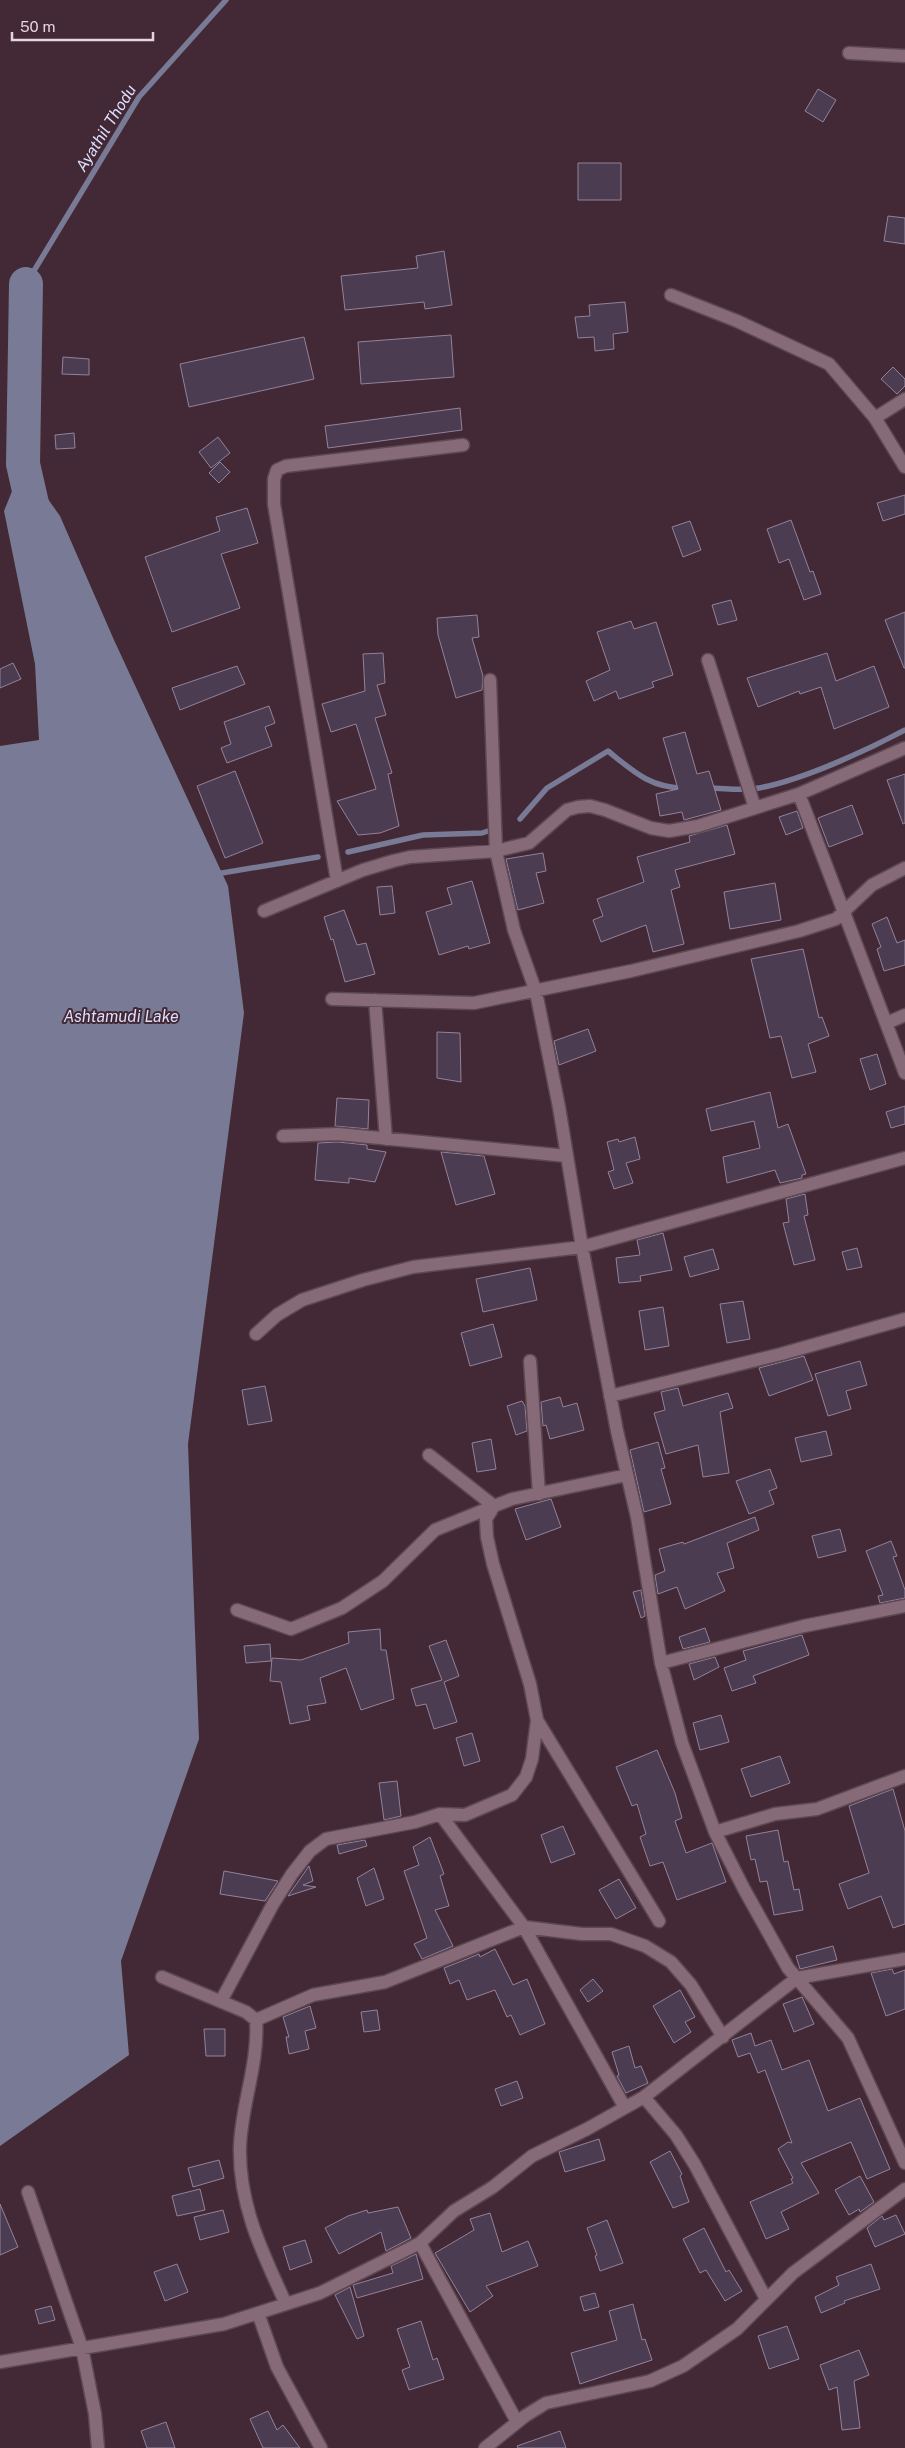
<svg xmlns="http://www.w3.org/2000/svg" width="905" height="2448" font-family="'Public Sans',sans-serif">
  <rect width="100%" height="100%" fill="#422935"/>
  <path fill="#797a95" d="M23,464L60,516L114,640L228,886L244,1013L188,1444L199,1739L121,1961L129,2055L0,2146V746L39,740L35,664L4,511Z"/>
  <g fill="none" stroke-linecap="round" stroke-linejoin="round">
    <path stroke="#797a95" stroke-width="5.5" d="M26,284L139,97L226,0
      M709,788C724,788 743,791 759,788C802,780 866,751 905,730
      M520,819L547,788L608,751C633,771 650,788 684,788
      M348,852L423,835L482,833L494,829
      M216,874L318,857"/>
    <path stroke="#797a95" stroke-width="34" d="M26,284L23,464L33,508"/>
  </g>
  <path fill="#4b3c51" stroke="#93829a" d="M818,89L836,100L823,122L805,111Z
    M578,163H621V200H578Z
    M888,216L905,218V244L884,241Z
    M444,251L452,305L425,309L424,302L345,310L341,276L418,268L416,256Z
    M625,302L628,332L613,334L614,349L595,351L594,337L578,338L575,317L590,316L589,305Z
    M451,335L454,377L361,384L358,342Z
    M304,337L314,379L189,407L180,364Z
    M63,357L89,359V375L62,374Z
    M893,367L905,379V386L897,394L881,379Z
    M460,408L462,430L328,448L325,426Z
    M74,433L75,448L56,449L55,435Z
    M218,437L230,453L211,468L199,452Z
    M220,462L230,472L219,483L209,473Z
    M905,495V514L883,521L877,503Z
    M247,508L258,543L221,554L240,608L172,632L145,557L220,531L216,517Z
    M791,520L810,572L813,571L821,594L804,600L789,559L779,563L767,529Z
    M690,521L701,550L683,557L672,527Z
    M731,600L737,620L718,625L712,605Z
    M905,612V668H904L885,620Z
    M477,615L479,637L472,638L483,676L482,690L456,698L438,635L437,618Z
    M631,621L634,629L656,622L673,675L652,682L654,687L619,699L616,691L594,701L586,681L610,670L597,632Z
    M383,653L385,683L377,685L386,715L375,718L392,773L388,774L399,826L380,833L358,835L337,801L376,789L356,724L331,732L322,704L365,691L363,654Z
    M827,653L836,681L874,666L889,707L834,729L821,687L800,694L799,691L758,707L747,678Z
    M13,663L21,679L0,688V669Z
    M237,666L245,684L180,710L172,688Z
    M269,706L275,723L265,727L272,746L227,763L221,748L231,744L224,722Z
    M685,732L697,774L709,771L721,810L684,820L682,812L660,816L656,794L678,789L663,738Z
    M235,771L263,843L225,858L197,786Z
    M905,774V823L903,824L887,780Z
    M852,805L863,834L829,847L818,818Z
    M797,811L803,828L786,835L779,817Z
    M727,825L735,854L675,870L680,887L671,890L684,944L653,952L646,925L601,942L593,920L603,916L597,899L644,882L637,857L690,842L689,836Z
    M543,853L546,871L536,873L544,903L518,910L506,859Z
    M472,881L490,943L469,949L468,946L439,955L426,912L452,904L447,888Z
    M775,883L781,920L730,929L724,892Z
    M392,886L395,913L380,915L377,887Z
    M344,910L357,945L366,943L375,974L345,982L333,939L331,940L324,917Z
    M887,917L897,943L905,940V965L884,971L877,949L881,947L872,924Z
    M803,949L819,1018L822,1017L829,1036L808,1044L816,1072L792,1078L781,1036L770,1038L751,959Z
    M588,1029L596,1051L559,1065L554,1041Z
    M437,1032L460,1033L461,1082L437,1078Z
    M877,1054L886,1084L870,1090L860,1059Z
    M770,1092L778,1128L788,1124L806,1174L802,1175V1178L780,1183L775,1170L727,1183L723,1157L760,1148L754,1121L711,1131L706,1109Z
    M337,1098L369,1100L368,1129L335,1126Z
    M905,1106V1124L891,1128L886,1112Z
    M635,1137L640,1159L626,1163L633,1183L614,1189L608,1172L614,1170L607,1142L618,1139L619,1142Z
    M338,1142L367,1145V1149L386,1152L375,1182L349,1178V1183L315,1180L318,1143Z
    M441,1152L484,1156L495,1194L456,1205Z
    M805,1194L808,1215L804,1216L815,1260L794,1265L783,1223L789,1222L786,1199Z
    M663,1233L672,1270L640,1276L641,1281L619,1283L616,1258L640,1255L637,1240Z
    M857,1248L862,1267L847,1270L842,1252Z
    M713,1249L719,1269L690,1277L684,1257Z
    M530,1268L537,1300L483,1312L476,1279Z
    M743,1301L750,1339L727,1343L720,1304Z
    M663,1307L669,1346L645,1350L639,1311Z
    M493,1324L502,1357L470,1366L461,1333Z
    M804,1356L813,1380L769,1396L759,1368Z
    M860,1361L867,1385L846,1391L851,1409L828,1416L815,1374Z
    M265,1386L272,1421L248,1425L242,1390Z
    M678,1388L683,1406L728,1393L733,1408L720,1412L729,1473L703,1477L698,1445L666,1454L654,1413L665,1410L661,1392Z
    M560,1397L563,1407L577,1403L584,1430L550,1439L546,1425L543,1426L541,1402Z
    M522,1401L525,1406L527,1431L516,1435L507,1406Z
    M826,1431L832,1455L801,1462L795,1438Z
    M491,1439L496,1469L477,1472L472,1443Z
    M658,1442L665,1468L661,1469L671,1504L644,1512L630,1450Z
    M770,1469L777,1488L769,1491L774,1504L749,1514L736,1481Z
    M551,1499L561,1527L526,1540L515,1509Z
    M755,1517L759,1530L727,1543L734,1568L717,1573L725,1591L685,1609L677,1587L658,1594L655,1575L665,1571L659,1549L683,1542L684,1544Z
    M840,1529L846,1551L818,1558L812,1536Z
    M891,1541L897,1556L893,1557L905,1590V1598L880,1603L878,1596L883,1595L866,1551Z
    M641,1590L645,1616L641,1618L633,1592Z
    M705,1628L710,1642L683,1649L679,1637Z
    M380,1629L381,1650H386L394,1699L361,1710L346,1668L320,1678L326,1703L307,1706L310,1720L290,1724L281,1682L270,1681L272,1658L301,1660L349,1643L348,1632Z
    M802,1635L809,1655L753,1676L756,1683L732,1691L724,1668L746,1660L743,1651Z
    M446,1640L459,1676L444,1682L457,1722L434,1729L426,1704L416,1706L411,1689L442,1680L429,1646Z
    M270,1644L271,1661L246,1663L244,1646Z
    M715,1657L719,1667L694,1680L689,1664Z
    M721,1715L729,1742L700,1750L693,1723Z
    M472,1733L480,1761L464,1766L456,1738Z
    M657,1750L675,1793L682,1818L675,1821L686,1853L712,1843L726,1882L677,1900L663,1862L650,1866L640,1837L646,1834L637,1804L632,1806L616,1767Z
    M780,1756L790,1783L751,1797L741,1769Z
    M397,1781L401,1816L384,1820L379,1783Z
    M893,1789L905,1831V1924L893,1928L881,1896L848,1909L839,1884L869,1873L849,1806Z
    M563,1826L575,1854L551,1863L541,1835Z
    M778,1830L784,1862L788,1861L794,1890L799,1889L803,1910L774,1915L767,1881L760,1882L755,1859L751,1860L746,1836Z
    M430,1837L444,1874L440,1876L449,1906L435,1910L453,1946L422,1959L414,1944L427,1938L404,1871L419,1865L413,1847Z
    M365,1840L367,1846L339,1854L337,1845Z
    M309,1866L313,1881L303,1885L316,1887L288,1896Z
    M374,1868L384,1899L366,1906L357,1878Z
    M224,1871L278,1881L265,1901L220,1894Z
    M619,1879L636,1908L616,1919L599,1890Z
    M833,1946L837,1960L800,1969L796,1956Z
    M495,1949L513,1985L527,1979L545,2024L520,2035L511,2015L507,2017L495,1990L467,2000L459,1980L450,1984L444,1968L479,1954L480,1957Z
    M892,1969L894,1974L905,1970V2009L886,2016L871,1973Z
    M593,1979L603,1991L588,2002L580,1990Z
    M680,1990L695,2017L685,2022L691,2032L674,2043L653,2006Z
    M802,1997L814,2024L794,2032L783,2004Z
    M310,2006L316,2028L305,2031L309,2049L289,2054L286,2037H289L283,2017Z
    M377,2010L380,2030L364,2032L361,2012Z
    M204,2029H225V2056H206Z
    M751,2033L755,2046L771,2040L782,2070L809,2060L828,2111L860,2098L890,2169L867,2179L851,2142L801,2163L819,2193L781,2212L789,2229L766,2239L750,2202L793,2183L791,2179L793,2178L778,2149L788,2142L792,2143L765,2070L758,2073L750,2053L738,2057L732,2040Z
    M629,2046L635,2068L641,2066L648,2083L626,2093L617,2076L619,2075L612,2052Z
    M517,2081L523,2098L501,2106L495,2089Z
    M599,2139L605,2160L565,2172L559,2152Z
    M670,2151L682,2174L680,2176L689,2202L673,2208L650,2162Z
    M219,2160L224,2178L193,2187L188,2168Z
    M860,2176L874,2202L860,2212L859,2209L849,2215L835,2190Z
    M200,2189L205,2210L177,2216L172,2196Z
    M0,2204L18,2247L0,2255Z
    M398,2207L411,2238L386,2251L381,2232L339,2254L325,2228L348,2216L367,2210L368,2213Z
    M223,2210L229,2232L200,2240L194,2217Z
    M490,2213L502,2252L528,2241L538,2266L486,2286L493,2296L470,2312L435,2253L474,2230L470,2219Z
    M896,2215L905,2234L875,2247L867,2228L882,2216L884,2220Z
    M607,2220L623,2263L600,2271L595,2256L597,2255L587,2228Z
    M704,2228L726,2272L729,2270L742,2291L725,2301L706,2270L700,2273L683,2239Z
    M305,2240L312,2262L290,2270L283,2247Z
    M416,2254L423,2279L357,2298L353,2285L393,2273L391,2266Z
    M177,2264L188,2292L165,2301L154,2272Z
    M871,2264L880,2289L844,2301L845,2303L821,2313L815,2297L839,2285L836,2277Z
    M350,2287L364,2336L357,2339L335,2295Z
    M595,2293L599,2307L584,2311L580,2297Z
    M633,2304L642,2340L645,2339L652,2360L580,2384L571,2353L617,2340L609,2311Z
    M51,2306L55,2320L39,2324L35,2310Z
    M421,2321L433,2360L437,2358L444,2379L409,2390L402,2370L410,2367L397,2329Z
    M787,2326L799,2359L769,2369L758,2336Z
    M859,2350L869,2375L854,2381L860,2428L842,2430L837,2387L829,2390L820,2365Z
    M268,2411L277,2430L283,2425L300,2448H263L250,2419Z
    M166,2422L175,2448H147L141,2431Z
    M560,2431L566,2448H518L517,2446Z"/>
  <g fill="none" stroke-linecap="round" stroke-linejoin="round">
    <defs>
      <path id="minor" d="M849,53L905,56
        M671,295L737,321L829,364L875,418L905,467
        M875,418L905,399
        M708,660L755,808
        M490,680L496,851L514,930L536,992L559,1107L582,1247L617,1431L637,1517L661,1663L682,1743L715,1832L744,1889L788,1968L848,2038L905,2163
        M799,794L905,1073
        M337,881L274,504V479L277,470L286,466L463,445
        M264,911L363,870L393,861L410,857L496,851L529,843L567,810L578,807L590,806L605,810L651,828L669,831L698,826L799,794L905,748
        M332,999L474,1003L631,971L799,931L836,919L872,885L905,868
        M375,1000L386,1139
        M887,1023L905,1015
        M283,1136L338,1134L567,1156
        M256,1334L277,1315L302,1300L363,1280L413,1267L582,1247L905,1158
        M530,1361L539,1494
        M610,1396L781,1354L905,1319
        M237,1610L291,1629L342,1608L383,1581L435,1530L494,1506L429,1455
        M661,1663L804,1626L905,1606
        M537,1720L659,1921
        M440,1814L524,1927L624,2106
        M715,1832L775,1814L817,1809L905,1776
        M162,1977L246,2012L256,2020C259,2062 242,2103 240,2145C238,2203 262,2252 286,2304
        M221,2001L273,1904L292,1874L310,1851L326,1839L415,1822L440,1814L465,1815L512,1795L526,1777L532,1759L537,1720L530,1684L493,1564L487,1537L486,1519L494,1506L512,1499L627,1475
        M256,2020L313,1995L385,1982L524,1927L582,1934H611L645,1946L671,1962L691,1985L723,2037
        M644,2097L676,2135L695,2165L766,2299
        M28,2192L82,2348L95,2414L98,2448
        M420,2243L517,2422
        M258,2313L277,2367L321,2448
        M0,2362L224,2324L320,2293L420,2243L454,2211L493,2187L532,2156L587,2129L644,2097L797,1978L905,1959
        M485,2448L525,2416L546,2403L650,2381L683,2366L737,2329L793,2273L905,2189"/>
    </defs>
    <use href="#minor" stroke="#5d4852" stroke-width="15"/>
    <use href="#minor" stroke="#876a77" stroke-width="12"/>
  </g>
  <g text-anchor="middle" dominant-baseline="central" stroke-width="4" stroke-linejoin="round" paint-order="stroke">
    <g font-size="16" font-style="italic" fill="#dddffe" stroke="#422935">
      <text transform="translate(106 128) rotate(-58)">Ayathil Thodu</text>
      <text x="121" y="1016">Ashtamudi Lake</text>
    </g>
  </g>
  <path d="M12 32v8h141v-8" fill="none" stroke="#e6d5dc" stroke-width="2.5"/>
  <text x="20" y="32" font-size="15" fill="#e6d5dc" stroke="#422935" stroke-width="4" paint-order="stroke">50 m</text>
</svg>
